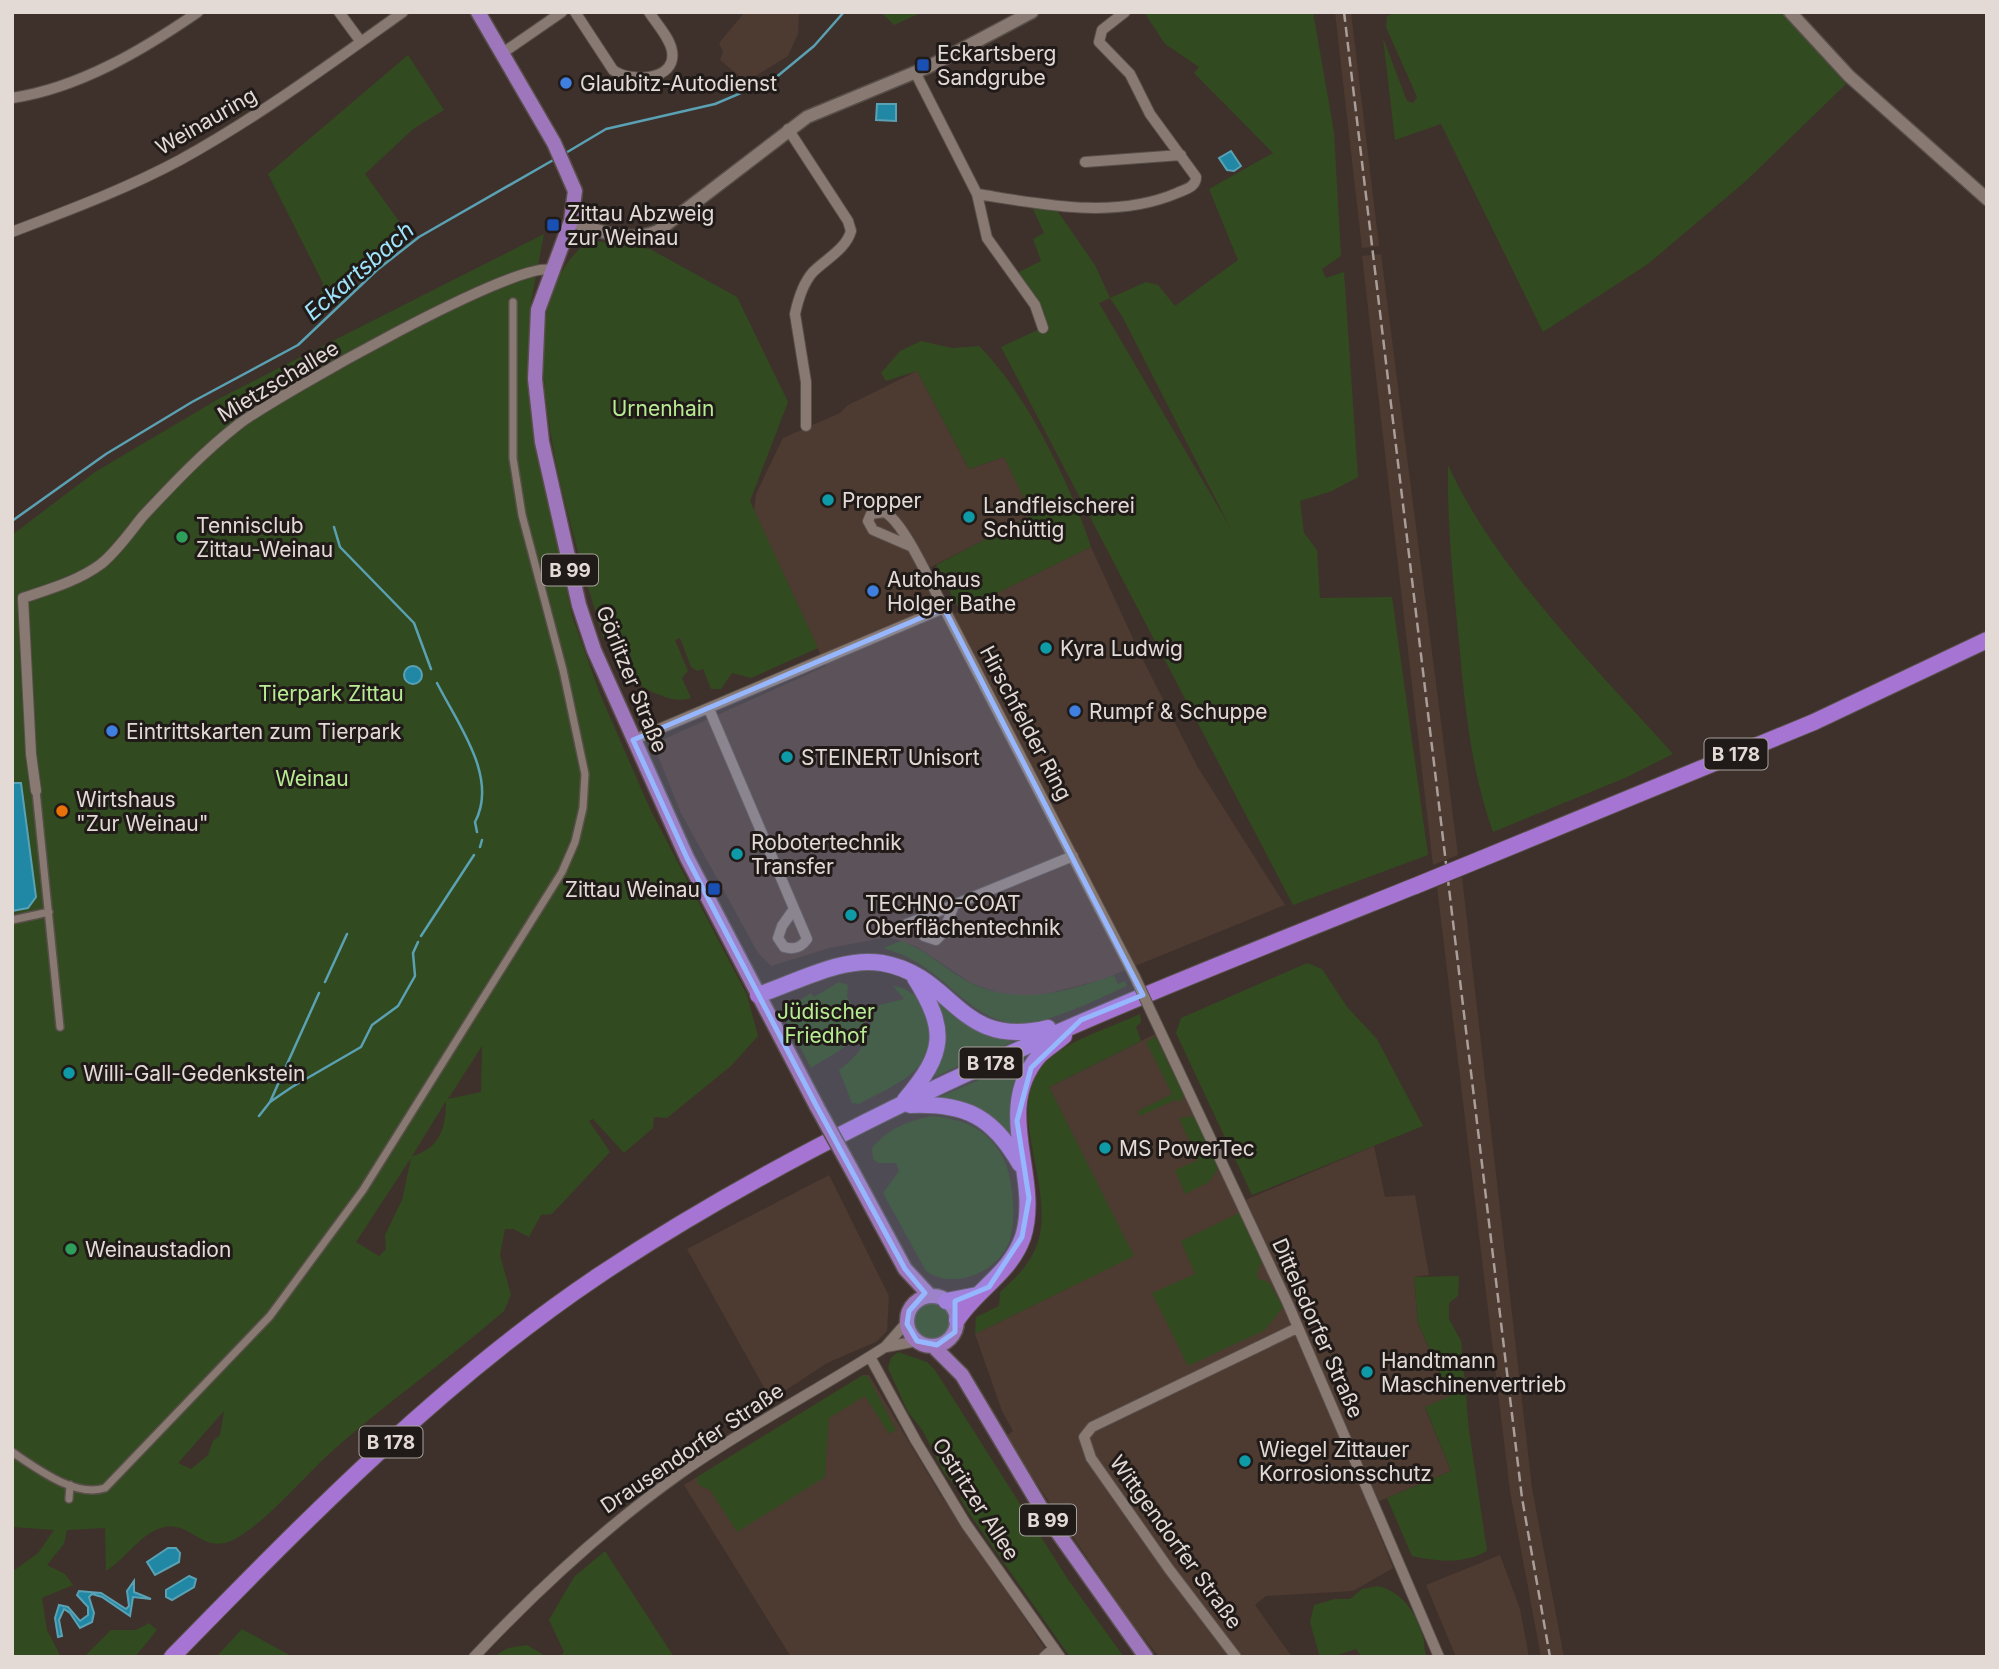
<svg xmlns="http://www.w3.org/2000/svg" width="1999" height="1669" font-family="Inter,sans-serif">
  <rect width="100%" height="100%" fill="#3e312b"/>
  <path fill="#4d3a31" d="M745,12L799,14L798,34L788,56L746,82L720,60L723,52L719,43Z
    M1335,12H1351L1379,246L1362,248Z
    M1381,254L1458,855L1433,865L1362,256Z
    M917,371L969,469L1004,457L1033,515L919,573L943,619L1091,547L1141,656L1197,766L1285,905L1101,980L1038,996H1006L971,983L917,947L889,937L829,948L771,966L758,953L681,813L653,744L826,666L754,511L756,494L783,438L840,413L848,405Z
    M1462,877L1532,1488L1564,1657H1541L1510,1491L1437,887Z
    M1155,1034L1236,1204L1374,1146L1385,1197L1415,1195L1429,1275L1414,1277L1418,1323L1450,1397L1425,1408L1451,1471L1368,1506L1393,1568L1353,1591L1266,1596L1255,1605L1292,1657H1159L1131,1622L1005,1437L1013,1431L1002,1411L975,1334L1133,1256L1049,1087Z
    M829,1175L889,1296L887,1331L876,1342L827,1363L771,1400L687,1249Z
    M863,1375H869L940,1494L1051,1657H791L684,1485Z
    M1500,1555L1520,1609L1529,1657H1456L1426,1585Z"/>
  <path fill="#324a1f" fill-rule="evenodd" d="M881,12H923L894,25Z
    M1144,12H1313L1334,132L1341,256L1322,269L1326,278L1344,272L1358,477L1332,491L1300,501L1304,533L1317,550L1320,598L1392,597L1428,855L1293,905L1001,347L1046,326L1033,293L1015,274L1041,261L1033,239L1044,233L1032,207L1056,209L1095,265L1110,298L1146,282L1158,285L1175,306L1238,260L1209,189L1273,153L1194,73L1199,67L1165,44ZM1110,298L1123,318L1231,529L1099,303Z
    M1399,12H1783L1846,84L1747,180L1648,264L1543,332L1441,124L1395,140L1383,38L1407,101L1413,103L1417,97L1386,27L1387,16Z
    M408,55L444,110L413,129L365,174L404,228L318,304L323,283L268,174Z
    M544,234L531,302L529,352L532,415L572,616L600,694L650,809L747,995L758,1036L731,1066L667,1118L654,1117L653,1128L624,1153L593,1119L589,1121L610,1152L552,1214L541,1215L529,1237L513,1229H505L500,1255L511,1295L504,1311C448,1360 386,1403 330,1453C303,1478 266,1522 235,1539C203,1556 193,1522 165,1527C142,1531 126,1559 106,1571L105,1528L67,1530L64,1544L47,1565L65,1574L73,1585L42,1598L47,1630L61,1657H12V1572L38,1553L54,1530L12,1527V535L95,472L220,398ZM482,1046L481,1092L448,1099ZM446,1101C446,1127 440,1149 412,1156ZM411,1158L402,1200L385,1235L386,1249L379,1256L356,1242ZM224,1411L220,1435L213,1441L208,1455L191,1469L178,1463Z
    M589,240L650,249L737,297L788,402L750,501L818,648L751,678L732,673L721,689H711L703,669L697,671L691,667L680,638L675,640L688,671L682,678L691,698C670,705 646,688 628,679L613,645L603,637C577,550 526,390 549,301C556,276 570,256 589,240Z
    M921,341L952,348L979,346C1025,391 1071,485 1091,547L960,611L936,565L1032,515L1004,457L969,469L917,371L886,381L881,373L900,351Z
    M1448,465C1494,567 1598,670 1673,754L1625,778L1493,832C1471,771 1465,707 1459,642C1453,583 1447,524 1448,465Z
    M901,941C928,950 946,971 971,983C1017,1006 1068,992 1114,975L1118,984L1125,981L1127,986C1103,997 1046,1024 1021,1024C998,1024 976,1010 959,995C934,973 915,957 883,948Z
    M1307,963L1322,969L1347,1007L1377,1039L1423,1126L1252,1195L1176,1033L1181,1018Z
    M839,982L848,985L847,997L854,1009L861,1007L865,1026C852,1046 831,1055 811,1068L782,1012L811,993L814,997Z
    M893,986C907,987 921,998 926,1011C945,1067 900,1082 859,1104L852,1103L839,1070C873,1045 862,1035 879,1005L904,999Z
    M934,995L997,1037L1013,1042L934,1077L941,1060L945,1031Z
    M1140,1014L1141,1022L1136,1027L1141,1041L1049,1087L1134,1256L975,1334L976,1317L999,1306L1000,1292C1014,1279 1029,1266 1036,1247C1060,1188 997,1103 1050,1058C1074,1038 1112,1027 1140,1014Z
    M1155,1036L1184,1094L1181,1102L1175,1100L1140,1116L1138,1111L1172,1094L1146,1042Z
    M1030,1058C1011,1083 1008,1109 1014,1140L935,1099Z
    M931,1116C986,1120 1011,1150 1013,1203C1014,1215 1013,1234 1008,1245C994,1274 952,1290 926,1271L883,1193L899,1171L896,1163H878L873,1159L872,1148C889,1128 906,1122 931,1116Z
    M1194,1116L1219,1167L1209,1182L1185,1194L1175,1170L1198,1160L1179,1118Z
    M1239,1213L1262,1260L1257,1274L1258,1279L1269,1282L1283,1307L1265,1330L1188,1366L1152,1293L1195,1274L1181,1241Z
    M1459,1276L1458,1296L1449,1303V1319L1461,1341L1469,1430L1487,1551C1463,1564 1438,1562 1412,1556L1387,1498L1451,1471L1425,1407L1450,1396L1418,1323L1414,1277Z
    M912 1320a19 19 0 1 1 38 0a19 19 0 1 1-38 0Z
    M898,1352L927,1362L935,1370L1069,1581L1124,1657H1070L971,1516L960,1498L963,1495L944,1473L923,1431L908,1412L888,1368L891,1358Z
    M863,1375L868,1377L896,1430L889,1434L865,1396L829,1418L825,1477L737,1532L710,1490L698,1485L697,1477Z
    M605,1551L674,1657H560L564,1652L549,1620L574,1577Z
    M1378,1586C1403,1592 1416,1613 1423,1637C1426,1645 1422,1649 1428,1657H1362L1356,1649L1332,1657H1320L1310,1622L1314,1605L1335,1599H1350L1362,1589Z
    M149,1623L157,1630L135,1657H84L111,1630H136Z
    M242,1629L293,1657H216Z
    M527,1645L547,1657H493L508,1648Z"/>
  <path fill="#2088a5" stroke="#5aa1b4" stroke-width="2" d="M877,104H896V121L876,120Z
    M1231,151L1241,166L1234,171L1227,170L1219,158Z
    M404 675a9 9 0 1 1 18 0a9 9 0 1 1-18 0Z
    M12,783H21L36,897L28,908L12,911Z
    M168,1548H176L180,1553L179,1562L155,1575L147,1562Z
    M189,1576L196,1579L194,1587L172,1600L166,1597V1590Z
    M134,1581V1592L151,1599L133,1597L130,1616L102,1597L92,1594L89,1597L94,1613L92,1622L80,1628L70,1613L64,1609L59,1620L62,1636L58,1637L55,1618L59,1605L68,1607L80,1621L88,1615V1607L77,1595L79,1591L101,1593L126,1609L129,1606L127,1591Z"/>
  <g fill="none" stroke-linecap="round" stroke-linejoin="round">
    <path stroke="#5aa1b4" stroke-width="2.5" d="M564,154L606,129L715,104L774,79L814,46L844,12
      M12,521L106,454L192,402L298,345L377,270L419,237L555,159
      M334,527L340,547L414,623L431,669
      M437,683C457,723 499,777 475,822L477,832
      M480,847L482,840
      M421,936L474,855
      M325,982L347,934
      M270,1102L319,993
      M259,1116L270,1102L292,1087L361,1047L372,1025L398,1006L415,976L413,953L418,942"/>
    <defs>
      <path id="pedestrian" d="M36,791L60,1027
        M12,920L49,912
        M12,1452C36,1468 75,1498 105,1488L270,1316L363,1190L562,872L575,842L583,808L585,774L563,670L522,515L513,458V302
        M69,1499L70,1485"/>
      <path id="minor" d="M339,12L361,42
        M575,12L613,70C630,83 677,81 672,51C670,38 656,23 649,12
        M504,52L562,12
        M915,72L977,194C1041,204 1114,220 1177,193C1186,189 1196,187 1196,177L1150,114L1130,74L1099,42L1102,30L1125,12
        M12,98C79,88 143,50 198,12
        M788,129L848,221L851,231C846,249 826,259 813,272C804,282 798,300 795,314L806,382V426
        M1085,162L1181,155
        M977,194L987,238L1035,305L1043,328
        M12,232C69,210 126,189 180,160C258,117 330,64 403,12
        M910,546L873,530L868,521L871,514L884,512C904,521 932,587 944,608L1135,977
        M709,709L807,939C801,948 794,950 784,947L778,938L782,926L794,909
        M633,740L944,608
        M36,791L31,754L23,598C50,589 78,581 101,564C117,551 130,532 143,516C174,483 203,452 239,424C276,396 518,259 551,270
        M919,919L924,936L936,940L943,933L954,905
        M895,929L1073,856
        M1154,1018L1288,1304L1439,1657
        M886,1347L917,1341
        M870,1357L916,1441L966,1524L1060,1657
        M474,1657C538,1589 605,1527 681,1473C746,1427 818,1390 885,1347L907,1322
        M1044,1657L1054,1648
        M1236,1657L1169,1569L1091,1458L1084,1437L1092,1427L1297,1328"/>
      <path id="tertiary" d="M1790,12L1849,76L1987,199
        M571,221C599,232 630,243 658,231L807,117L928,67L1032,12"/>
      <path id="primary" d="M478,12L554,143L575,191L571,221L538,310L535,379L542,442L579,605L594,650L687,858L817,1107
        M850,1167L905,1269L930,1296
        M907 1321a25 25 0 1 1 50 0a25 25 0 1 1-50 0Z
        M933,1346L962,1375L1044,1513L1146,1657"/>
      <path id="trunk" d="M1481,859L1814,722L1987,640
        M758,995C795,983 842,956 882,963C956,976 957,1050 1048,1028
        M905,1100C945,1053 948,1031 915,978
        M910,1105C964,1103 992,1115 1020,1164
        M946,1301L977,1295
        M957,1320C977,1289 1010,1274 1023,1237C1042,1177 992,1111 1039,1056C1046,1049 1056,1043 1064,1036
        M172,1657C304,1522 440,1382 598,1276C850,1108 1135,998 1415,886"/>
    </defs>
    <use href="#pedestrian" stroke="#594f4a" stroke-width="10"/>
    <use href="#minor" stroke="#594f4a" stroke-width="12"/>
    <use href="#tertiary" stroke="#594f4a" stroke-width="15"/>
    <use href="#primary" stroke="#594f4a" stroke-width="17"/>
    <use href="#trunk" stroke="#594f4a" stroke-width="18"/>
    <use href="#pedestrian" stroke="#887a73" stroke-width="7"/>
    <use href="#minor" stroke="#887a73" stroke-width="10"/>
    <use href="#tertiary" stroke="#887a73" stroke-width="12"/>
    <use href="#primary" stroke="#9e76bc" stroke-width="14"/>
    <use href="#trunk" stroke="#a675d4" stroke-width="16"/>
    <path stroke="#a99e9a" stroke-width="2.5" stroke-dasharray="10 5" stroke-linecap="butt" d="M1344,12L1522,1498L1550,1657"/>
    <defs>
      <path id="minor-bridge" d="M1135,977L1154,1018"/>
      <path id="primary-bridge" d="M817,1107L850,1167"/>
      <path id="trunk-bridge" d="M1415,886L1481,859"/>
    </defs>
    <use href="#minor-bridge" stroke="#594f4a" stroke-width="12" stroke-linecap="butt"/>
    <use href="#primary-bridge" stroke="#594f4a" stroke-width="17" stroke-linecap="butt"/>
    <use href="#trunk-bridge" stroke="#594f4a" stroke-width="18" stroke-linecap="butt"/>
    <use href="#minor-bridge" stroke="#887a73" stroke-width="10"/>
    <use href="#primary-bridge" stroke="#9e76bc" stroke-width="14"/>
    <use href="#trunk-bridge" stroke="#a675d4" stroke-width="16"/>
  </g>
  <path fill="#96b6fd" fill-opacity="0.2" stroke="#96b6fd" stroke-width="5" stroke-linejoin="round" d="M944,608L1143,995L1081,1020L1031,1068L1017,1121L1029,1198L1022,1237L989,1287L955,1301V1332L937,1345L917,1341L907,1324L909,1311L925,1293L905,1269L817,1107L687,858L633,740Z"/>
  <g fill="#1a4fb4" stroke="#201b18" stroke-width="2.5">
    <rect x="916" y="58" width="14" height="14" rx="3.5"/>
    <rect x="546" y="218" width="14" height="14" rx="3.5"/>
    <rect x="707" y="882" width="14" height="14" rx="3.5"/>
  </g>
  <g fill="#3f7fe0" stroke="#201b18" stroke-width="2.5">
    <circle cx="566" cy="83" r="7"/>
    <circle cx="873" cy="591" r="7"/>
    <circle cx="1075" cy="711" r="7"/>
    <circle cx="112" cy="731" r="7"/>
  </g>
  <g fill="#0f9aa8" stroke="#201b18" stroke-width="2.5">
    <circle cx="828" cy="500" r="7"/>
    <circle cx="969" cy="517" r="7"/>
    <circle cx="1046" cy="648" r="7"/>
    <circle cx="787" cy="757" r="7"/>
    <circle cx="737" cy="854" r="7"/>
    <circle cx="851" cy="915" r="7"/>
    <circle cx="69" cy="1073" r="7"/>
    <circle cx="1105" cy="1148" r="7"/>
    <circle cx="1367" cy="1372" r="7"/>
    <circle cx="1245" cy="1461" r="7"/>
  </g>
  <g fill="#2e9e5b" stroke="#201b18" stroke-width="2.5">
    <circle cx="182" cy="537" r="7"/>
    <circle cx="71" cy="1249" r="7"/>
  </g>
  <circle fill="#e8710a" stroke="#201b18" stroke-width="2.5" cx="62" cy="811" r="7"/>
  <g text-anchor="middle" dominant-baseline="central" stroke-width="6" stroke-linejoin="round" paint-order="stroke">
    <g fill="#201b18" stroke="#a8a19d" stroke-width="2">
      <rect x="542" y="554.5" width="56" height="31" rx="5"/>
      <rect x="1704.5" y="738.5" width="63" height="31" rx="5"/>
      <rect x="959.5" y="1047.5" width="63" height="31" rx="5"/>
      <rect x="359.5" y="1426.5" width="63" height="31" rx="5"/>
      <rect x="1020" y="1504.5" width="56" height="31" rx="5"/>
    </g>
    <g font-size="19" font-weight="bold" fill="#e3dad6">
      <text x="570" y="570">B 99</text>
      <text x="1736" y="754">B 178</text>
      <text x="991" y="1063">B 178</text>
      <text x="391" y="1442">B 178</text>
      <text x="1048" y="1520">B 99</text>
    </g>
    <g font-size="21" fill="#e3dad6" stroke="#201b18" text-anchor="start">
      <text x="937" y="53">Eckartsberg<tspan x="937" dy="24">Sandgrube</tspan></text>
      <text x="580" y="83">Glaubitz-Autodienst</text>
      <text x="567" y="213">Zittau Abzweig<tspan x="567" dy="24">zur Weinau</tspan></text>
      <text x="842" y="500">Propper</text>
      <text x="983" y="505">Landfleischerei<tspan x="983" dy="24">Schüttig</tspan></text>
      <text x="196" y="525">Tennisclub<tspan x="196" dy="24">Zittau-Weinau</tspan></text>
      <text x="887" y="579">Autohaus<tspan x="887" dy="24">Holger Bathe</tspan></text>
      <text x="1060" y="648">Kyra Ludwig</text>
      <text x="1089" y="711">Rumpf &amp; Schuppe</text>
      <text x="126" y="731">Eintrittskarten zum Tierpark</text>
      <text x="801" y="757">STEINERT Unisort</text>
      <text x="76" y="799">Wirtshaus<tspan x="76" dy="24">"Zur Weinau"</tspan></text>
      <text x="751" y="842">Robotertechnik<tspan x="751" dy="24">Transfer</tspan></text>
      <text x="700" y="889" text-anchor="end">Zittau Weinau</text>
      <text x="865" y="903">TECHNO-COAT<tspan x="865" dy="24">Oberflächentechnik</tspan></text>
      <text x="83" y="1073">Willi-Gall-Gedenkstein</text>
      <text x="1119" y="1148">MS PowerTec</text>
      <text x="85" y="1249">Weinaustadion</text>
      <text x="1381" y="1360">Handtmann<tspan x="1381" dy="24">Maschinenvertrieb</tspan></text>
      <text x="1259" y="1449">Wiegel Zittauer<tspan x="1259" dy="24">Korrosionsschutz</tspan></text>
    </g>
    <g font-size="21" fill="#e3dad6" stroke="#201b18">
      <text transform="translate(206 121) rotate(-30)">Weinauring</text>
      <text transform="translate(278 381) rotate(-31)">Mietzschallee</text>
      <text transform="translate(632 679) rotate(68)">Görlitzer Straße</text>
      <text transform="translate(1026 723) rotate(62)">Hirschfelder Ring</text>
      <text transform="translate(1318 1328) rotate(66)">Dittelsdorfer Straße</text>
      <text transform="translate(692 1448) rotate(-34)">Drausendorfer Straße</text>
      <text transform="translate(976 1499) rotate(57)">Ostritzer Allee</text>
      <text transform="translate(1176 1542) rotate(54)">Wittgendorfer Straße</text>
    </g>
    <g font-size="21" fill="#b8ec93" stroke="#201b18">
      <text x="663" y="408">Urnenhain</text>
      <text x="331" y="693">Tierpark Zittau</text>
      <text x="312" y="778">Weinau</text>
      <text x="826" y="1011">Jüdischer<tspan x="826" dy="24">Friedhof</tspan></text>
    </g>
    <g font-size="23" font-style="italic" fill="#9ee4fc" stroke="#201b18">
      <text transform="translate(359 271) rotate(-41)">Eckartsbach</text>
    </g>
  </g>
  <rect width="1999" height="1669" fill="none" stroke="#e3dad6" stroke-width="28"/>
</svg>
